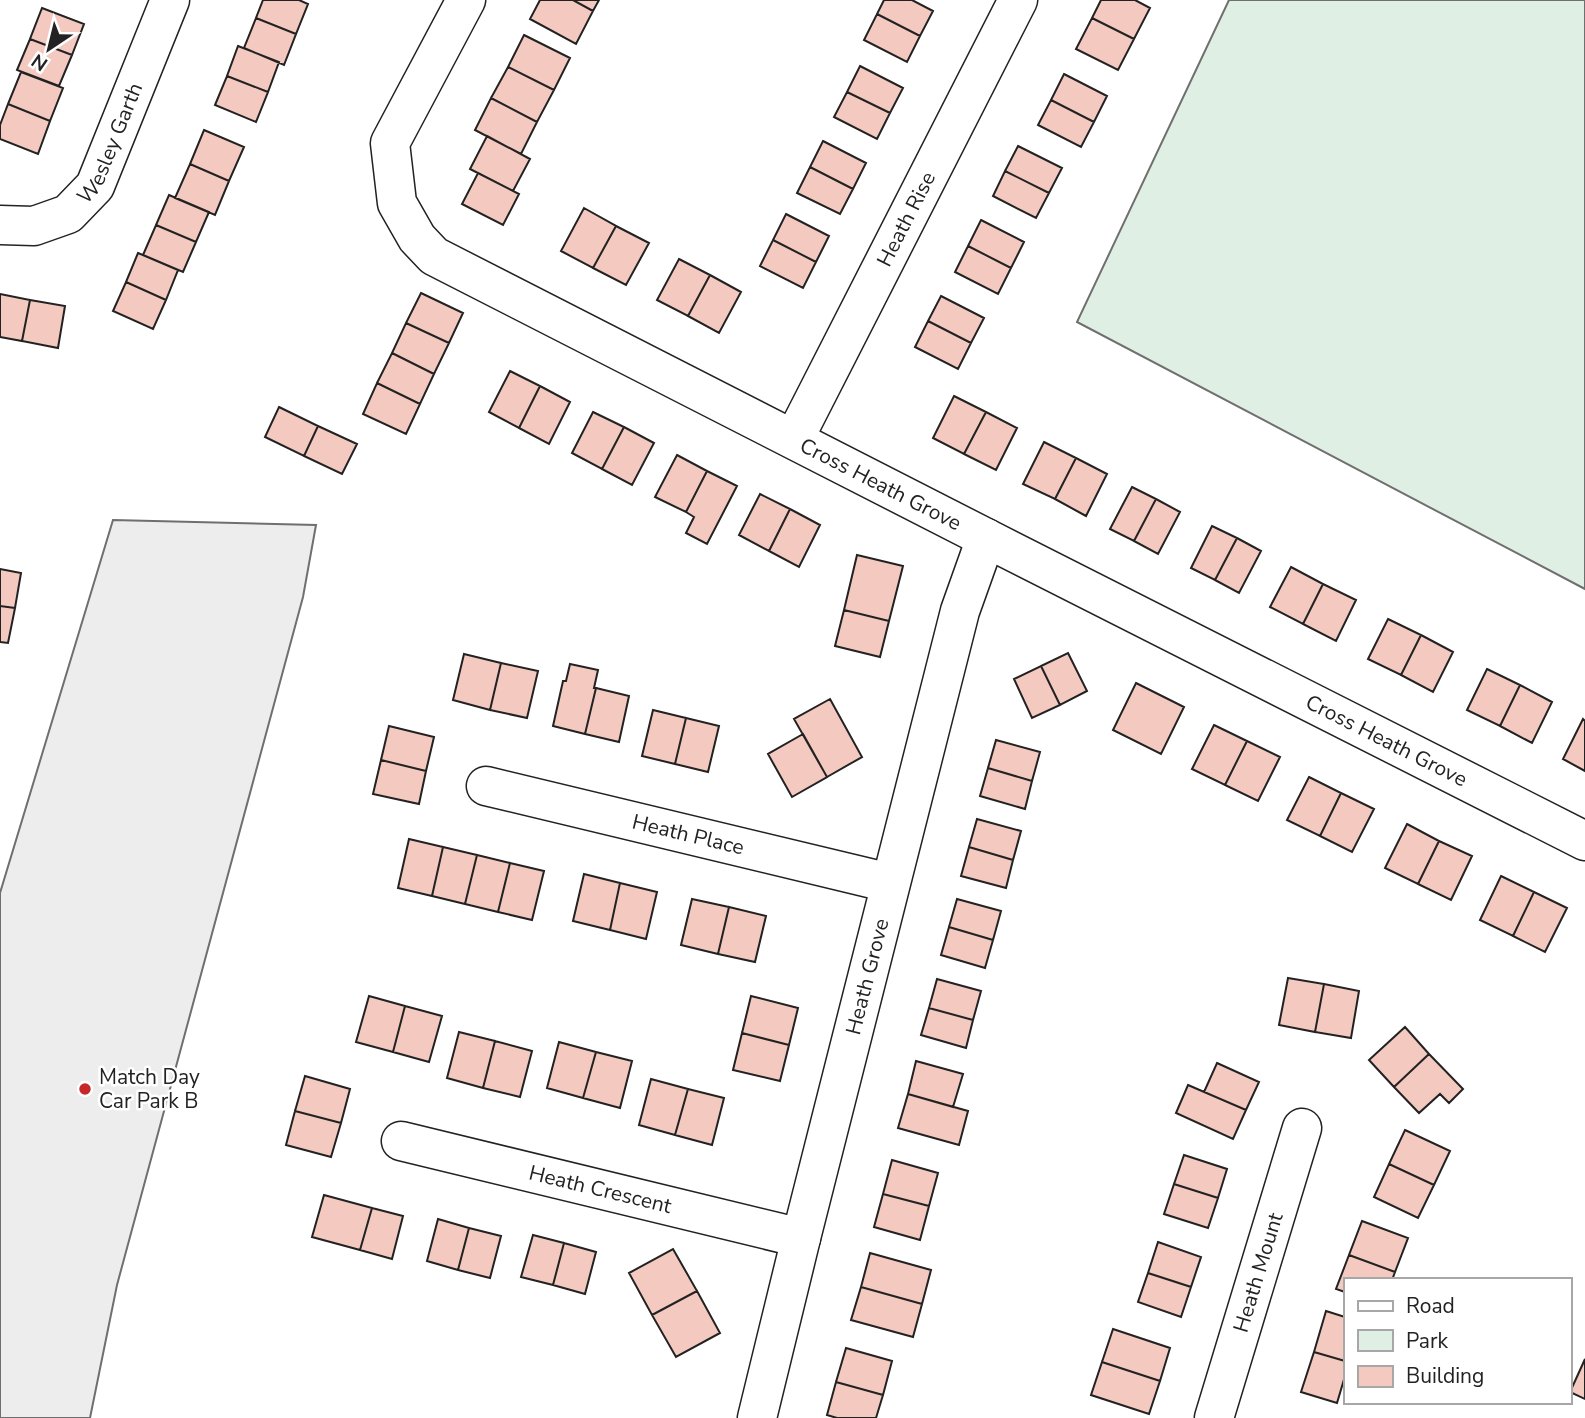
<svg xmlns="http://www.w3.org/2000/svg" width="1585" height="1418" font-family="'Nunito Sans',sans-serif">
  <rect width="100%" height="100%" fill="#fff"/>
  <path fill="#e0efe3" stroke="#6f6f6f" stroke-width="2" d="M1229,0H1585V589L1077,322Z"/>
  <path fill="#ededed" stroke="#6f6f6f" stroke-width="2" d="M113,520L316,525L303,597L117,1285L90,1418H0V893Z"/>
  <path fill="#f3c9c0" stroke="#222" stroke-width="2" d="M263,0H299L308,4L296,34L256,18Z
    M540,0H573L593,11L576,44L530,19Z
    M573,0H599L593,11Z
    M884,0H912L933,11L920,36L877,14Z
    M1101,0H1135L1150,8L1134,39L1092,18Z
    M42,8L84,24L72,55L30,39Z
    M877,14L920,36L907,62L864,40Z
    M256,18L296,34L284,65L244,48Z
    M1092,18L1134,39L1118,70L1076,49Z
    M524,35L570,58L554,90L508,67Z
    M30,39L72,55L59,86L17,70Z
    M238,46L279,62L268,92L227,76Z
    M860,66L903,88L890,113L847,92Z
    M508,67L554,90L537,122L491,98Z
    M21,72L63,88L50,121L8,104Z
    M1064,74L1107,96L1094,122L1051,100Z
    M227,76L268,92L256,122L215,105Z
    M847,92L890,113L877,139L834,117Z
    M491,98L537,122L521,154L475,130Z
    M1051,100L1094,122L1081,147L1038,125Z
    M8,104L50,121L38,154L0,139V125Z
    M204,130L244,147L229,181L190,164Z
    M487,136L530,159L513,191L470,169Z
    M823,141L866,163L853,189L810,167Z
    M1018,146L1062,168L1049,193L1005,171Z
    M190,164L229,181L215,215L175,198Z
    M810,167L853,189L840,214L797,193Z
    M1005,171L1049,193L1036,218L993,196Z
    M478,173L519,194L503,225L462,204Z
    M169,195L209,212L196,242L156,225Z
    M584,208L616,226L593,268L561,251Z
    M786,214L829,236L816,262L773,240Z
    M981,220L1024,242L1011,268L968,246Z
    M156,225L196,242L183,272L143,255Z
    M616,226L649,243L626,285L593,268Z
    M773,240L816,262L803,288L760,266Z
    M968,246L1011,268L998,294L955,272Z
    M138,253L178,270L166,300L126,282Z
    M679,259L710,275L688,316L657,300Z
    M710,275L741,292L719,333L688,316Z
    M126,282L166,300L153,329L113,311Z
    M421,293L463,313L449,343L406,323Z
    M0,294L30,300L22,341L0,337Z
    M941,296L984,318L971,343L928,321Z
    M30,300L65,306L58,348L22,341Z
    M928,321L971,343L958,369L915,347Z
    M406,323L449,343L434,374L392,353Z
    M392,353L434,374L420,404L377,383Z
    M510,371L540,386L519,428L489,412Z
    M377,383L420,404L406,434L363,414Z
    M540,386L570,402L549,444L519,428Z
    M954,396L986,412L964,454L933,438Z
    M279,407L318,426L304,456L265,437Z
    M593,412L624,427L602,469L572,453Z
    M986,412L1017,428L996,470L964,454Z
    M318,426L357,444L342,474L304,456Z
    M624,427L654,443L632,485L602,469Z
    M1044,442L1076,458L1055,499L1023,484Z
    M677,455L707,471L686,512L655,497Z
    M1076,458L1107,474L1086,516L1055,499Z
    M707,471L737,486L707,544L686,533L694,517L686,512Z
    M1132,487L1156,499L1134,541L1110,529Z
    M760,494L790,509L769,551L739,535Z
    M1156,499L1180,512L1158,554L1134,541Z
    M790,509L820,525L799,567L769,551Z
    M1212,526L1237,538L1215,580L1191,568Z
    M1237,538L1261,551L1239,593L1215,580Z
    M857,555L903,566L889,621L844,610Z
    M1291,567L1323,584L1303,624L1270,607Z
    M0,569L21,573L15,608L0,606Z
    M1323,584L1356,600L1336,641L1303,624Z
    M0,606L15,608L8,643L0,642Z
    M844,610L889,621L880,657L835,646Z
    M1388,619L1421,635L1401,675L1368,659Z
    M1421,635L1453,652L1433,692L1401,675Z
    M1068,653L1087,691L1060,705L1041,666Z
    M464,654L501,663L490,710L453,700Z
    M501,663L538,671L527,718L490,710Z
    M570,664L598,670L594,688H596L585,734L553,726L563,681H566Z
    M1041,666L1060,705L1032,718L1014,679Z
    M1487,669L1520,685L1500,726L1467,710Z
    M1136,683L1184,707L1161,754L1113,730Z
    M1520,685L1552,702L1532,743L1500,726Z
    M596,688L629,696L619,742L585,734Z
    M830,699L862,757L827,777L794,719Z
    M653,710L686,718L675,764L642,756Z
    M686,718L719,726L708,772L675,764Z
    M1583,719L1585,721V771L1563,759Z
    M1214,725L1247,741L1225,785L1192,769Z
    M389,726L434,737L426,771L381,760Z
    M803,734L827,777L792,797L768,754Z
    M996,740L1040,752L1032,781L988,768Z
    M1247,741L1280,757L1258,801L1225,785Z
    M381,760L426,771L419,804L373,794Z
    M988,768L1032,781L1025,809L980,796Z
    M1309,777L1341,793L1320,836L1287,820Z
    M1341,793L1374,809L1352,852L1320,836Z
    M977,819L1021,831L1013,860L969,847Z
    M1407,824L1439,841L1418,884L1385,868Z
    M409,839L443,847L432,896L398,888Z
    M1439,841L1472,856L1451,900L1418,884Z
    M443,847L477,855L465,904L432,896Z
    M969,847L1013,860L1006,888L961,876Z
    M477,855L510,863L498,912L465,904Z
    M510,863L544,871L532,920L498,912Z
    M584,874L620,883L610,930L573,921Z
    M1501,876L1534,892L1513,936L1480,920Z
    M620,883L657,892L646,939L610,930Z
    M1534,892L1567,908L1545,952L1513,936Z
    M692,899L729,907L718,954L681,945Z
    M957,899L1001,911L993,940L949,927Z
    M729,907L766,916L755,962L718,954Z
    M949,927L993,940L985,968L941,955Z
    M1288,978L1324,984L1315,1032L1279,1025Z
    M937,979L981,991L973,1020L929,1008Z
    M1324,984L1359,991L1351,1038L1315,1032Z
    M369,996L405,1006L393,1052L356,1042Z
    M751,996L798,1008L789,1045L742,1033Z
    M405,1006L442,1016L429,1062L393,1052Z
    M929,1008L973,1020L966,1048L921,1035Z
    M1405,1027L1429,1054L1394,1087L1369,1060Z
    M459,1032L495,1041L483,1088L447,1078Z
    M742,1033L789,1045L780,1081L733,1070Z
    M495,1041L532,1051L520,1097L483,1088Z
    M559,1042L596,1052L583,1098L547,1088Z
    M596,1052L632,1061L620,1108L583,1098Z
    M1429,1054L1463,1089L1449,1103L1440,1094L1419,1113L1394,1087Z
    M916,1061L963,1074L953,1107L908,1094Z
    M1217,1063L1259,1082L1246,1110L1204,1092Z
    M305,1076L350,1089L341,1123L295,1111Z
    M651,1079L688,1089L675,1135L639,1125Z
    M1188,1085L1246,1110L1233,1139L1176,1113Z
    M688,1089L724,1098L712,1145L675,1135Z
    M908,1094L968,1111L959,1145L898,1128Z
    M295,1111L341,1123L331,1157L286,1145Z
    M1405,1130L1450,1151L1434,1185L1389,1164Z
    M1184,1155L1227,1169L1218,1198L1174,1184Z
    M892,1160L938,1173L929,1206L883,1194Z
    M1389,1164L1434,1185L1418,1218L1374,1197Z
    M1174,1184L1218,1198L1208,1228L1164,1214Z
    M883,1194L929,1206L920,1240L874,1227Z
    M324,1195L372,1208L360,1250L312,1237Z
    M372,1208L403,1216L392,1259L360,1250Z
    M438,1219L469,1228L458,1270L427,1261Z
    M1362,1221L1408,1238L1395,1272L1349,1255Z
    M469,1228L501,1236L490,1278L458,1270Z
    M533,1235L564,1243L553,1285L521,1277Z
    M1158,1242L1201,1257L1191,1287L1148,1273Z
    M564,1243L596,1252L585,1294L553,1285Z
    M673,1249L697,1291L652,1315L629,1273Z
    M870,1253L931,1270L922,1304L861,1287Z
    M1349,1255L1395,1272L1392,1280H1345V1292L1336,1289Z
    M1148,1273L1191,1287L1181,1317L1138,1302Z
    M861,1287L922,1304L913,1337L851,1320Z
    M697,1291L720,1333L676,1357L652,1315Z
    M1326,1311L1345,1317V1361L1314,1352Z
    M1113,1329L1170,1348L1160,1381L1102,1362Z
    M846,1348L892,1361L883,1395L836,1382Z
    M1314,1352L1345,1361V1376L1337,1403L1301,1392Z
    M1585,1359V1399L1570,1392Z
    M1102,1362L1160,1381L1149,1414L1091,1395Z
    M836,1382L883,1395L876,1418H837L827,1415Z"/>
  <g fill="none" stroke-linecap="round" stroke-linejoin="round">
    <defs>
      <g id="minor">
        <path id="s1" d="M466,0L390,143L397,203L417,238L434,256L986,538L1585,841"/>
        <path id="s2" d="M0,225L34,226L68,214L95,186L170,0"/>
        <path id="s3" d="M794,439L1018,0"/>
        <path id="s4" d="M486,786L890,883"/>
        <path id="s5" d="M401,1141L801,1238"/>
        <path id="s6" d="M757,1418L801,1238L960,611L986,538"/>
        <path id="s7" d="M1214,1418L1302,1128"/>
      </g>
    </defs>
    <use href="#minor" stroke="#222" stroke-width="41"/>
    <use href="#minor" stroke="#fff" stroke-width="38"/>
  </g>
  <circle fill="#c62828" stroke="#fff" stroke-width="2.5" cx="85" cy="1089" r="7"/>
  <g text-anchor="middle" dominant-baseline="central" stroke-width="5" stroke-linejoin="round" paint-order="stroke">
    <g font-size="21" fill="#222" stroke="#fff">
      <text stroke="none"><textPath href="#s2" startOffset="154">Wesley Garth</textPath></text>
      <text stroke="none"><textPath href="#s3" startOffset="247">Heath Rise</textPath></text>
      <text stroke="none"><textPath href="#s1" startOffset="789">Cross Heath Grove</textPath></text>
      <text stroke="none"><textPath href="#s1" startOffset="1356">Cross Heath Grove</textPath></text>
      <text stroke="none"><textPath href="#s4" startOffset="208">Heath Place</textPath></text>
      <text stroke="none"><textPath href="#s6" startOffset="455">Heath Grove</textPath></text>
      <text stroke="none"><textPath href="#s5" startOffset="205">Heath Crescent</textPath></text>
      <text stroke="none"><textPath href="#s7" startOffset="152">Heath Mount</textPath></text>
    </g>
    <g font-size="21" fill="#222" stroke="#fff" text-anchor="start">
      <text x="99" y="1077">Match Day<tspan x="99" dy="24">Car Park B</tspan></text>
    </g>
  </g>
  <rect x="1344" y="1278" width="228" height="126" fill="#ffffff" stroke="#a7a7a7" stroke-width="2"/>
  <rect x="1358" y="1301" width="35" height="10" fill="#ffffff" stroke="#a7a7a7" stroke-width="2"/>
  <text x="1406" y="1313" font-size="21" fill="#222222">Road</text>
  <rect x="1358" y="1330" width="35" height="21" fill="#e0efe3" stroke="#a7a7a7" stroke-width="2"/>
  <text x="1406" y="1348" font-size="21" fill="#222222">Park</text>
  <rect x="1358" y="1366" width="35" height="21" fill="#f3c9c0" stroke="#a7a7a7" stroke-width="2"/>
  <text x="1406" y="1383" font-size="21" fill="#222222">Building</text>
  <g transform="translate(49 49) rotate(215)" stroke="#ffffff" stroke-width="5" paint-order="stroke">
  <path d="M0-5L12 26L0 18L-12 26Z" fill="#222222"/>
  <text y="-10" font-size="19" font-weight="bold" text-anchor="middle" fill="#222222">N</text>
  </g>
</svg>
